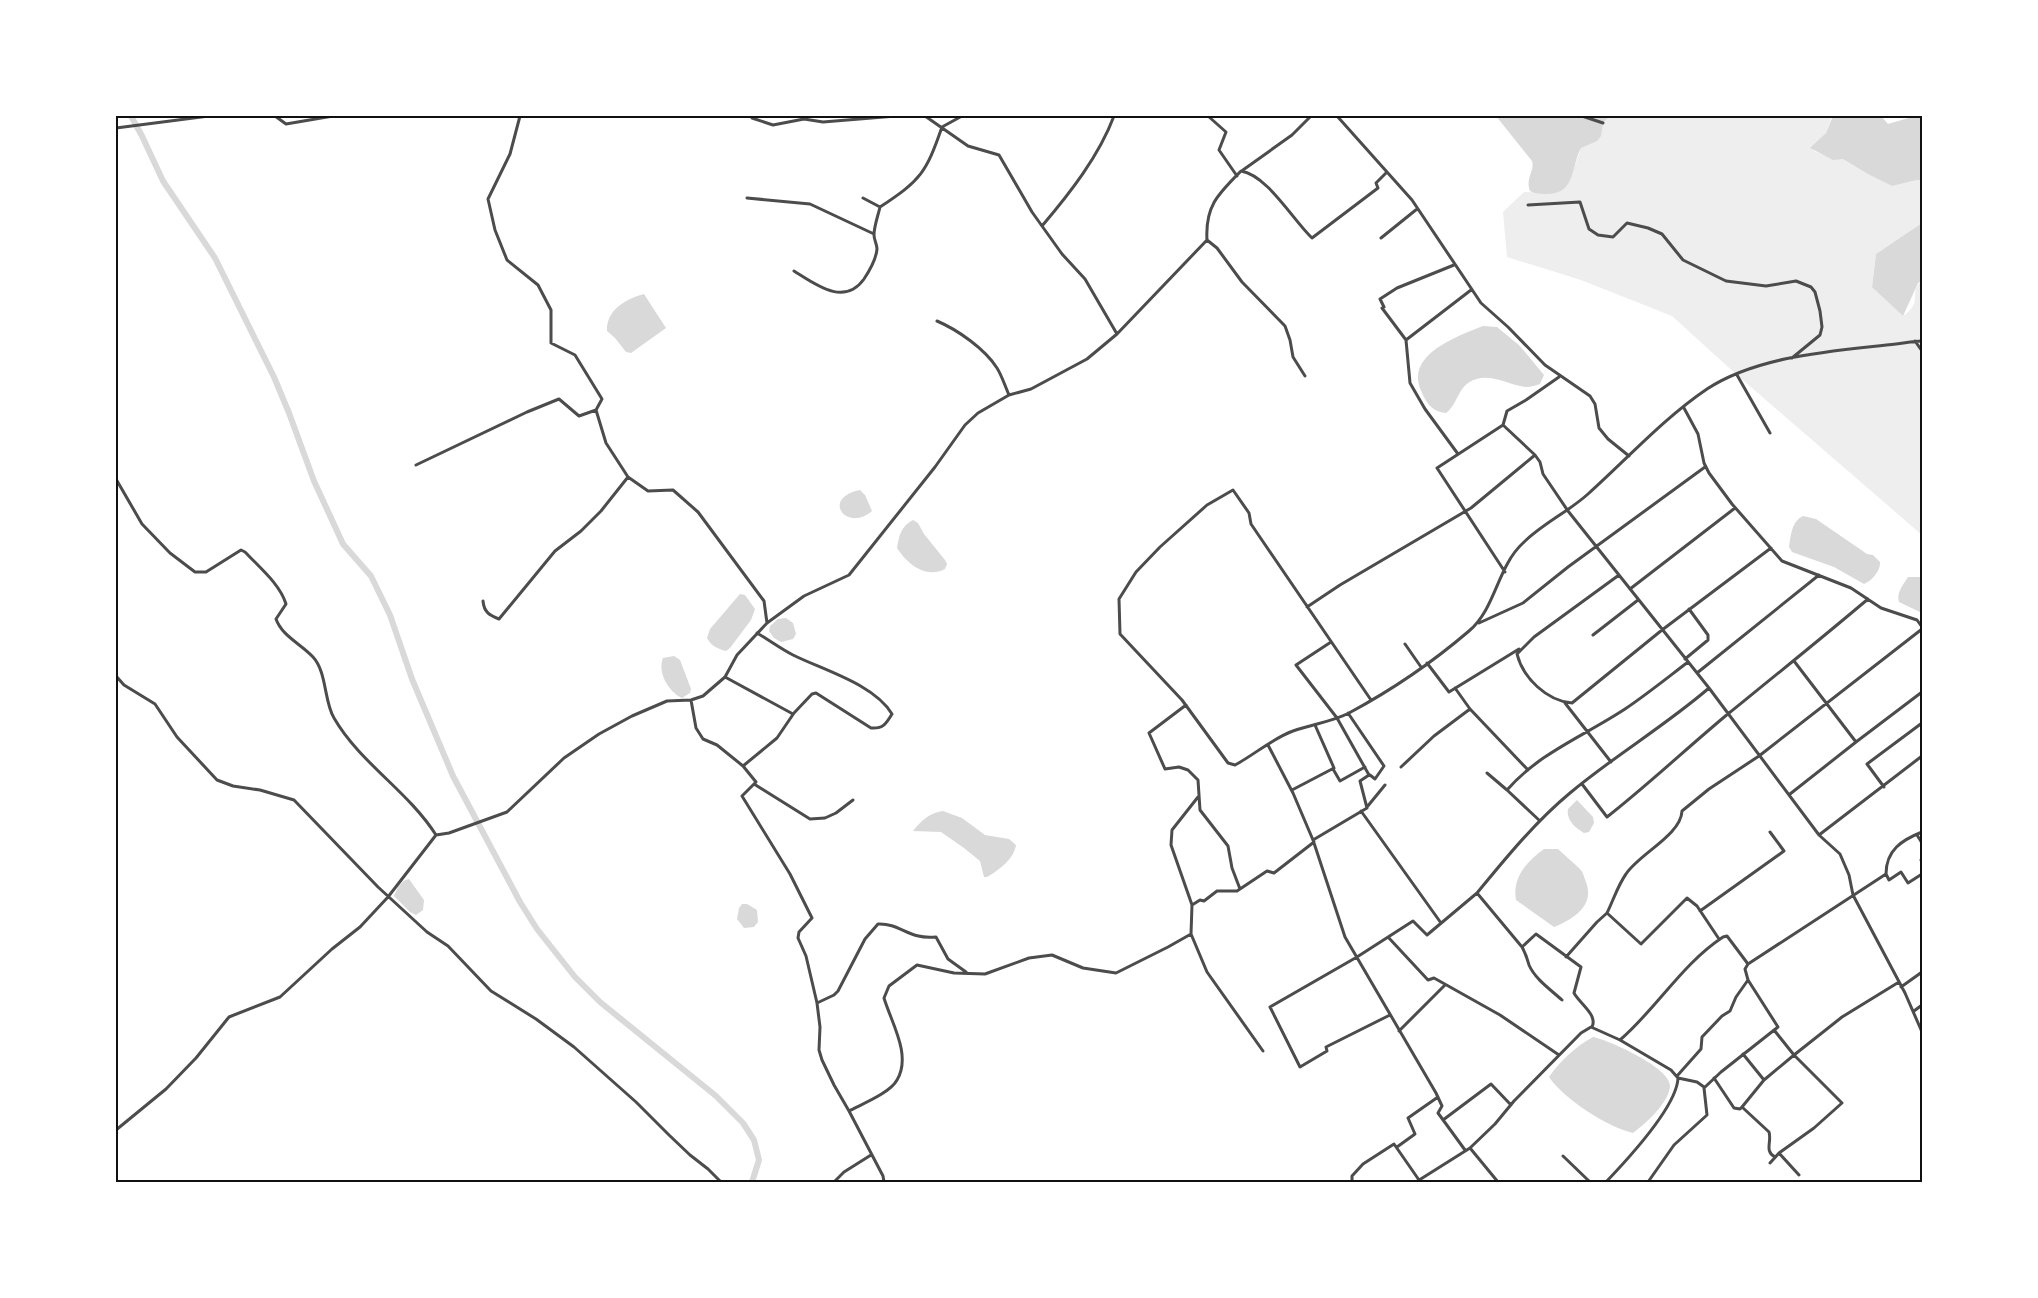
<svg xmlns="http://www.w3.org/2000/svg" width="2038" height="1298" font-family="'Alegreya Sans',sans-serif">
  <rect width="100%" height="100%" fill="#fff"/>
  <path fill="#eee" d="M1610,116H1832L1826,133L1812,147L1814,151L1832,159H1843L1892,186L1917,180L1922,181V223L1876,254L1872,286L1903,316C1925,301 1907,292 1922,281V535L1737,375L1672,316L1581,280L1507,257L1503,212L1524,192L1555,193L1570,180L1581,148Z"/>
  <path fill="#d9d9d9" d="M1496,116H1610L1603,123L1601,136L1597,141L1581,148C1571,166 1576,193 1548,194C1541,194 1535,194 1530,191C1525,178 1535,171 1532,161Z
    M1833,116H1881L1888,124L1912,117V116H1922V181L1917,180L1892,186L1868,174L1843,159L1833,160L1810,148L1826,133Z
    M1922,223V281L1918,283L1903,316L1872,287L1876,254Z
    M644,294L666,328L631,353L626,352L615,338L607,331C606,310 626,299 644,294Z
    M1483,326L1497,327L1520,346L1544,375L1540,384C1536,385 1531,387 1526,387C1507,385 1487,370 1468,383C1457,391 1457,405 1446,413C1433,412 1427,404 1422,393C1403,355 1456,337 1483,326Z
    M860,490L865,495L872,511C847,533 820,498 860,490Z
    M1803,516L1816,519L1867,554L1873,555L1880,562C1881,570 1872,581 1864,584L1834,567L1792,552L1789,547C1791,536 1791,522 1803,516Z
    M913,520L918,523L924,534L945,560L947,564L945,569C926,579 907,564 897,548C899,536 901,526 913,520Z
    M1908,577H1922V613L1899,602C1896,593 1903,585 1908,577Z
    M740,594L745,595L755,609L751,620L730,648L726,651C718,649 711,646 707,638L710,629Z
    M786,618L793,623L796,634L793,639L781,642L774,638L769,631L770,626L778,619Z
    M674,656L680,660L691,689L690,693L682,698C669,692 657,673 663,658Z
    M1577,800L1593,817L1594,823L1589,832L1584,833C1575,828 1566,820 1568,809Z
    M943,811L962,818L985,835L1009,839L1016,845C1014,859 999,870 987,877H984L980,861L964,848L941,832L913,831C921,821 929,813 943,811Z
    M1544,849H1558C1565,856 1573,862 1580,869C1583,872 1584,877 1586,882C1595,906 1573,919 1554,927L1516,900C1512,878 1526,862 1544,849Z
    M409,879L424,900L423,910L416,915L410,912L394,896C397,889 401,880 409,879Z
    M742,904H747L757,910L758,922L754,927L744,928L737,919L739,908Z
    M1593,1037C1609,1040 1671,1068 1670,1086C1669,1103 1645,1124 1633,1133C1607,1127 1564,1099 1549,1077C1560,1061 1576,1046 1593,1037Z"/>
  <g fill="none" stroke-linecap="round" stroke-linejoin="round">
    <path stroke="#d9d9d9" stroke-width="6" d="M131,116L142,136L163,181L215,258L274,377L289,413L314,481L343,544L371,576L390,615L412,679L453,776L520,902L537,929L575,977L600,1002L716,1096L743,1123L754,1140L759,1160L752,1182"/>
    <path stroke="#4c4c4c" stroke-width="3" d="M275,116L286,124L333,116
      M520,116L510,154L488,199L495,230L507,260L538,285L551,310V343L575,355L602,399L596,410L606,443L628,477L648,491L673,490L698,512L764,601L767,623
      M925,116L968,146L999,155L1032,212L1062,254L1085,279L1117,334
      M1208,116L1226,132L1219,150L1237,176
      M1337,116L1412,200L1481,303L1508,327L1545,365L1590,396L1595,404L1599,428L1608,439L1629,456
      M1582,116L1603,123
      M752,118L773,125L804,119L823,122L896,116
      M116,128L209,116
      M1243,170L1292,135L1311,116
      M747,198L810,204L874,234
      M863,198L880,207C921,180 926,173 942,127L962,116
      M1528,205L1580,202L1589,229L1598,235L1613,237L1627,223L1648,228L1662,234L1683,260L1726,281L1766,286L1796,281L1811,287L1815,292L1820,311L1822,327L1820,335L1792,358
      M1042,226C1070,193 1099,156 1114,116
      M1381,238L1417,209
      M1207,240C1205,206 1218,194 1241,171C1267,175 1293,220 1312,238L1378,188L1376,183L1386,173
      M794,271C815,284 844,307 864,279C870,270 876,260 877,249C877,244 874,240 874,235C874,226 878,216 880,207
      M937,321C958,330 985,349 997,368C1002,376 1005,386 1009,395
      M1406,340L1382,308L1384,307L1380,299L1397,288L1454,265
      M1915,341L1922,351
      M1737,375L1770,433
      M1684,408L1698,434L1704,463L1709,473L1732,504L1782,561L1851,588L1881,608L1917,620L1922,627
      M1503,425L1437,468L1505,572
      M1458,454L1425,409L1410,383L1406,340L1471,290
      M1535,455L1503,425L1507,411L1526,400L1559,377
      M416,465L527,412L559,399L579,416L596,410
      M116,479L142,524L170,553L195,572H206L241,550L245,552C259,567 280,584 286,604L276,619C282,636 301,644 313,657C327,672 324,702 334,718C360,763 408,791 436,835
      M1619,575L1534,637L1517,654C1523,678 1547,701 1572,703L1662,630L1771,548
      M1630,589L1735,508
      M483,601C484,612 489,615 499,619L555,551L581,531L601,511L628,477
      M1307,607L1340,585L1471,508L1535,455L1540,462L1543,474L1568,511L1709,688L1819,835L1840,854L1849,875L1853,895L1905,993L1922,1032
      M1479,623L1523,603L1568,567L1705,467
      M1593,635L1638,600
      M1405,644L1421,667
      M1685,659L1708,640V635L1689,609
      M1794,661L1856,742L1922,692
      M1427,663L1449,692L1519,649
      M1697,673L1819,575
      M116,676L124,685L155,704L177,737L217,780L233,786L260,790L294,800L378,887L427,932L448,946L491,991L536,1019L574,1047L636,1102L669,1135L690,1155L708,1169L721,1182
      M725,677L793,714
      M1455,688L1470,709L1528,770
      M691,700L696,728L703,739L717,745L743,766L756,782L742,796L790,874L812,918L799,932L798,938L806,956L817,1003L820,1027L819,1050L822,1060L834,1085L849,1111C862,1104 890,1093 897,1080C912,1055 891,1022 884,998L889,986L917,965L954,973L985,974L1029,958L1052,955L1083,968L1116,973L1168,947L1191,934L1192,905L1200,900L1204,901L1217,891H1237L1267,871L1274,873L1314,842
      M1371,700L1251,524L1249,513L1233,490L1207,505L1160,547L1136,572L1119,599L1120,634L1182,700L1228,763L1235,765C1254,755 1273,738 1293,731C1312,724 1332,722 1349,713C1390,691 1434,661 1469,631C1496,608 1497,567 1523,543C1542,524 1568,512 1588,494C1627,459 1664,418 1707,389C1759,355 1835,351 1896,344C1905,343 1913,341 1922,341
      M1565,703L1611,762
      M1186,705L1149,733L1165,769L1179,767L1188,770L1198,780L1200,810L1228,846L1232,868L1240,889
      M1348,713L1384,766L1375,779L1370,775
      M1268,745L1293,793L1313,840L1345,937L1436,1093L1442,1106L1438,1113L1465,1150
      M743,766L777,738L794,713L812,694L816,693L871,728C883,729 886,724 892,714C874,684 823,670 793,655C781,649 769,640 757,633
      M1401,767L1434,736L1470,709
      M1333,769L1340,781L1365,767
      M1487,773L1507,790
      M754,784L810,819L825,818L836,813L853,800
      M1582,784L1607,817C1649,784 1688,747 1729,713C1776,675 1822,638 1868,599
      M1884,787L1867,764L1922,723
      M1292,790L1334,768L1315,725
      M1790,794L1856,742
      M1367,807L1385,785
      M1361,811L1441,923
      M1540,821L1507,790C1539,753 1584,736 1625,709C1646,695 1667,678 1688,662
      M1819,835L1922,756
      M1917,835L1922,843
      M1313,840L1367,808L1360,781L1369,775L1337,718L1296,665L1331,642
      M1922,859L1921,860L1922,862
      M1886,874L1889,880L1901,872L1908,883L1922,874
      M1477,893C1505,859 1535,822 1570,793C1614,756 1665,726 1709,688
      M1192,905L1171,845L1172,830L1198,797
      M1700,911L1784,851L1770,832
      M1191,934L1207,972L1263,1051
      M1388,937L1428,980L1434,978L1500,1015L1559,1055
      M1719,939L1697,906L1687,898L1641,944L1607,913C1613,901 1618,885 1626,874C1639,854 1681,835 1682,811L1709,789L1759,756L1922,629
      M1522,947C1526,954 1527,958 1529,965C1535,979 1551,990 1562,1000
      M1566,957L1597,922L1607,913
      M1901,987L1922,972
      M817,1003L834,995L838,991L865,939L878,924C901,923 908,940 936,937L948,959L966,972
      M1914,1011L1922,1005
      M1390,1015L1326,1047L1327,1051L1300,1067L1270,1007L1357,957L1413,921L1427,935L1477,893L1522,947L1536,934L1581,967L1574,993C1580,1004 1598,1015 1592,1027
      M1774,1030L1794,1055L1764,1080L1742,1107L1769,1132C1772,1142 1764,1151 1775,1157
      M1399,1031L1445,985
      M1743,1054L1764,1080
      M1677,1076L1701,1049L1702,1037L1722,1016L1730,1011L1736,997L1748,980
      M1678,1078L1697,1082L1704,1087
      M1714,1078L1734,1108L1740,1109L1742,1107
      M849,1111L883,1176L884,1182
      M1443,1120L1491,1084L1511,1105
      M116,1130L166,1089L196,1058L229,1017L280,997L332,949L360,927L388,897L436,835L449,833L507,812L564,758L599,734L632,716L667,701L691,700L703,696L725,677L737,655L767,623L804,596L849,575L935,467L965,425L978,413L1009,395L1031,389L1087,359L1117,334L1207,240L1217,248L1242,282L1285,326L1290,340L1293,357L1305,376
      M1397,1147L1415,1134L1408,1118L1438,1097
      M1470,1148L1498,1182
      M1563,1156L1590,1182
      M1770,1163L1779,1153
      M1799,1175L1779,1153L1814,1128L1842,1103L1794,1055L1842,1017L1899,982
      M834,1182L844,1172L871,1155
      M1354,1182L1352,1181V1176L1363,1164L1394,1144L1419,1180
      M1416,1182L1470,1148L1495,1124L1514,1101L1581,1033L1591,1027L1620,1040C1657,1008 1682,964 1723,937L1727,936L1748,964L1886,874C1886,850 1902,840 1922,832
      M1606,1182C1627,1160 1677,1106 1678,1078L1671,1070L1620,1040
      M1648,1182L1674,1145L1707,1115L1704,1088L1721,1072L1778,1027L1748,980L1745,969L1748,964"/>
  </g>
  <rect width="2038" height="1298" fill="none" stroke="#ffffff" stroke-width="234"/>
  <rect x="117" y="117" width="1804" height="1064" fill="none" stroke="#111" stroke-width="2"/>
</svg>
